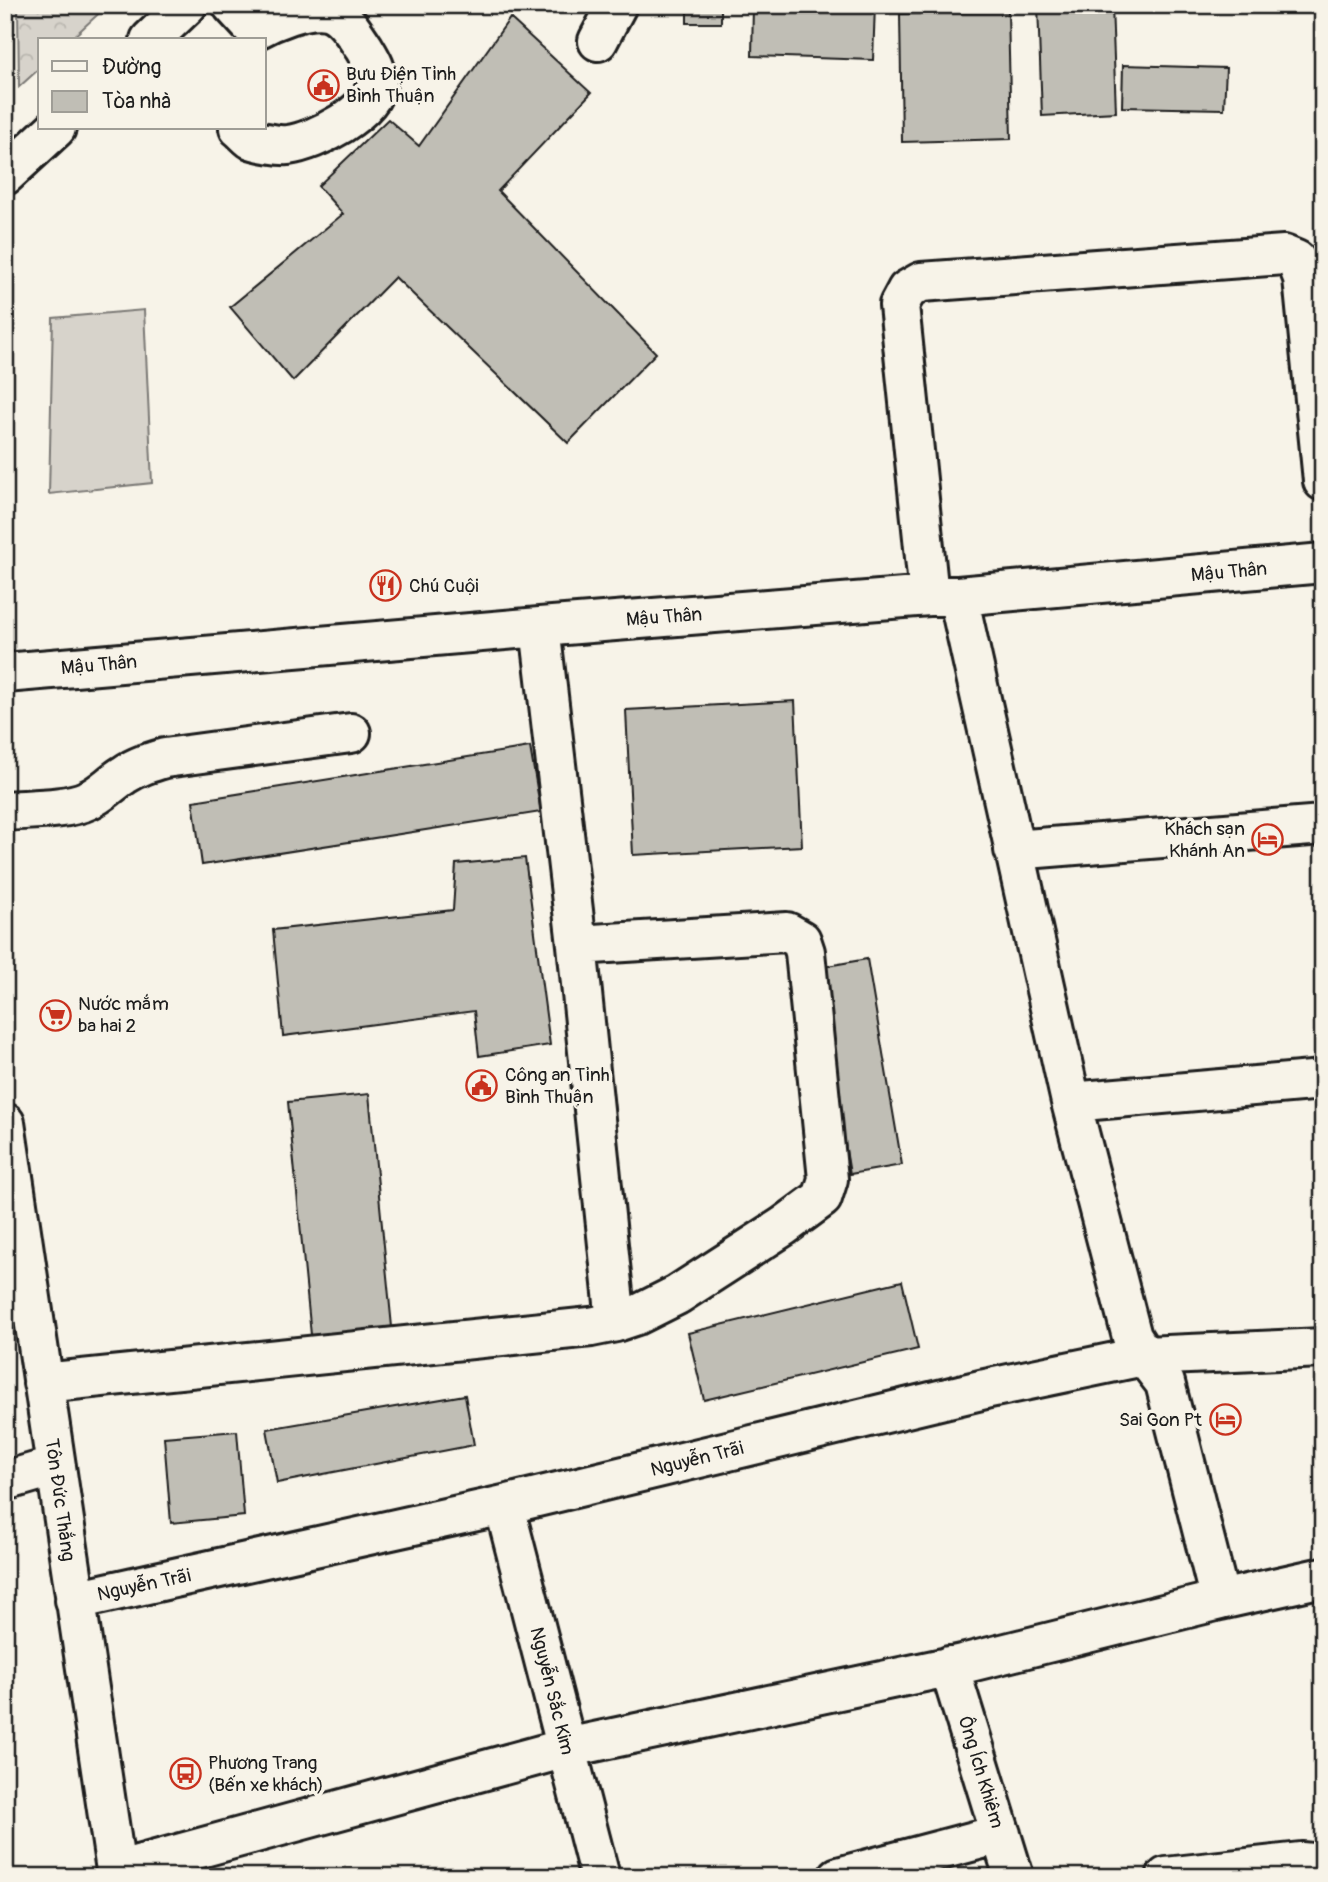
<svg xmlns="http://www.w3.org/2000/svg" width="1328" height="1882" font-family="Pangolin,sans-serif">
  <defs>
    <pattern id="park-crowns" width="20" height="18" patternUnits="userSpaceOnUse" patternTransform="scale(1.75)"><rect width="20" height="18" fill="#d7d3cb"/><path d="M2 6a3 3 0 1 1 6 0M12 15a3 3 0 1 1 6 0" fill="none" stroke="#b8b5ae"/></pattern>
  </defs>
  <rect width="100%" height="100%" fill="#f7f3e8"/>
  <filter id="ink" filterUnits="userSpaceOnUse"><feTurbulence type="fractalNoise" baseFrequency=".0143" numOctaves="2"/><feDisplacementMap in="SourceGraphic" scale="14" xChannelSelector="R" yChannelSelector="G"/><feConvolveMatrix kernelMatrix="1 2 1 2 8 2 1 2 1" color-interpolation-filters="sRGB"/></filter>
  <g filter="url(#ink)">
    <path fill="url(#park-crowns)" stroke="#7a7874" stroke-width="2" d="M18,5H108L70,40H40V68L19,87Z"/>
    <path fill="#d7d3cb" stroke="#7a7874" stroke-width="2" d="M144,310L152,483L49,494L53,318Z"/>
    <path fill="#c0beb5" stroke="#1c1c1c" stroke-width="2" d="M687,5H721V23H687Z
      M753,5H875L873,60L752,56Z
      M1038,5H1112L1116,112L1042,116Z
      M1008,11L1011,139L902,142L900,14Z
      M510,18L591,93L498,191L656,353L568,443L395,277L293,381L230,307L343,214L318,186L388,119L419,146Z
      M1123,65L1226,68L1224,109L1122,107Z
      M795,701L802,846L633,855L626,710Z
      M530,747L541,812L202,865L193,801Z
      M525,858L550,1045L479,1056L474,1011L283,1036L273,930L453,910L456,864Z
      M867,959L902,1165L850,1174L816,968Z
      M369,1094L393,1337L312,1345L288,1102Z
      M902,1281L918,1349L704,1400L688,1333Z
      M465,1395L474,1445L277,1483L267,1429Z
      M237,1431L244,1516L171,1523L164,1437Z"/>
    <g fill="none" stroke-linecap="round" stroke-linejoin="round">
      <defs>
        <path id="minor" d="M232,5L255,30C273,20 306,6 327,10C344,14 355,35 364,48C370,58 378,70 377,83C372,113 316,141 288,145C282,146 257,142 251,139C247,136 243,131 239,128
          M150,40L187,5
          M598,41L617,5
          M5,175L56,128
          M929,596L899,305L907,290L921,282L1284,255L1296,260L1303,278L1323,481
          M958,596L1071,1102L1132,1337L1144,1356L1165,1383L1220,1600
          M5,673L540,627L929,596H958L1323,563
          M5,811C29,809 67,810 88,800C102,794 111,783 124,775C137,766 151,762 165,758L351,733
          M1014,850L1323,825
          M577,945L787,932L801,940L805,952L828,1179L822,1198L784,1226L677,1295L637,1315L616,1322
          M1071,1102L1323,1080
          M5,1123L117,1877
          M43,1383L591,1327L616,1322L577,945L540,627
          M5,1481L56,1466
          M504,1505L600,1877
          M75,1600L504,1505L985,1389L1144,1356L1323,1348
          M949,1666L1014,1877
          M116,1871L566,1748L962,1664L1220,1600L1323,1577
          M838,1877L1001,1834
          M1166,1877L1301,1862L1323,1864"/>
      </defs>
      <use href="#minor" stroke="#1c1c1c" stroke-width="44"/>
      <use href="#minor" stroke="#f7f3e8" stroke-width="38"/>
    </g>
  </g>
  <defs>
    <symbol id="civic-ring" viewBox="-11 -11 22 22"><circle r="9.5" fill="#f7f3e8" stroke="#c8321e" stroke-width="1.5"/><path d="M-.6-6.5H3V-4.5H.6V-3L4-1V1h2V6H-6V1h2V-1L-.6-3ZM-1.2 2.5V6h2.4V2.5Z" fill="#c8321e"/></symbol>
    <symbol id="restaurant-ring" viewBox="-11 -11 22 22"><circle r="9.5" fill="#f7f3e8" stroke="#c8321e" stroke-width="1.5"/><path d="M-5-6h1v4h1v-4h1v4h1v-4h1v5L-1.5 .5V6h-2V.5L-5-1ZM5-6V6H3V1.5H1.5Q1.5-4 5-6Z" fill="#c8321e"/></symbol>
    <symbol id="hotel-ring" viewBox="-11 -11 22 22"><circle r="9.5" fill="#f7f3e8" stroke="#c8321e" stroke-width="1.5"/><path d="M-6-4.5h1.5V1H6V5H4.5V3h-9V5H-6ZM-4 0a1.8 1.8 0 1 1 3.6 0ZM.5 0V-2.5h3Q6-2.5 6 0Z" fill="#c8321e"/></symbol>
    <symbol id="supermarket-ring" viewBox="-11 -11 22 22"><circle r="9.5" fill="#f7f3e8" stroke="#c8321e" stroke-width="1.5"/><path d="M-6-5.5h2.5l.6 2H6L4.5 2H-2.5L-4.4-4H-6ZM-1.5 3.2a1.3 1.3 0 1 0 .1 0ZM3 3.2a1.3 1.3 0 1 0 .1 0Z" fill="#c8321e"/></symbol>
    <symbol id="bus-ring" viewBox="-11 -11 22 22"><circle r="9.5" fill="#f7f3e8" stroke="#c8321e" stroke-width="1.5"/><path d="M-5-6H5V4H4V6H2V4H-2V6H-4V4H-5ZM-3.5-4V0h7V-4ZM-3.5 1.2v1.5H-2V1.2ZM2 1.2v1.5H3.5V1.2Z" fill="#c8321e"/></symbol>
  </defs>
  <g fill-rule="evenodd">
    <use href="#civic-ring" x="306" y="68" width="35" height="35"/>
    <use href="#restaurant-ring" x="368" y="568" width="35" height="35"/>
    <use href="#hotel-ring" x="1250" y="822" width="35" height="35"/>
    <use href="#supermarket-ring" x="38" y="998" width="35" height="35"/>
    <use href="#civic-ring" x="464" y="1068" width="35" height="35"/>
    <use href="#hotel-ring" x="1208" y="1402" width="35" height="35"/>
    <use href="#bus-ring" x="168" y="1756" width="35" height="35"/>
  </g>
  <g text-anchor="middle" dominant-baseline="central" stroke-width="7" stroke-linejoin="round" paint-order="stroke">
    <g font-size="19" fill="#1c1c1c" stroke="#f7f3e8" text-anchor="start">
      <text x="346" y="74">Bưu Điện Tỉnh<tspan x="346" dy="22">Bình Thuận</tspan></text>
      <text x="409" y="586">Chú Cuội</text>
      <text x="1245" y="829" text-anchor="end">Khách sạn<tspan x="1245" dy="22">Khánh An</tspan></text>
      <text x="78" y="1004">Nước mắm<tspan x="78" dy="22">ba hai 2</tspan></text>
      <text x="505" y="1075">Công an Tỉnh<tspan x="505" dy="22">Bình Thuận</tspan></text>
      <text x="1202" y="1420" text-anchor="end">Sai Gon Pt</text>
      <text x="208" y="1763">Phương Trang<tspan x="208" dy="22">(Bến xe khách)</tspan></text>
    </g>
    <g font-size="19" fill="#1c1c1c" stroke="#f7f3e8">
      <text transform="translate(1229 572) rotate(-5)">Mậu Thân</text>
      <text transform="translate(664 617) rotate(-4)">Mậu Thân</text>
      <text transform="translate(99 665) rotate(-5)">Mậu Thân</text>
      <text transform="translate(697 1459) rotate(-14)">Nguyễn Trãi</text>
      <text transform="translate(60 1500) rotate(82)">Tôn Đức Thắng</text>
      <text transform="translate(144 1585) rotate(-12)">Nguyễn Trãi</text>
      <text transform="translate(552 1691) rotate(76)">Nguyễn Sắc Kim</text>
      <text transform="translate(981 1772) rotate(73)">Ông Ích Khiêm</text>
    </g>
  </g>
  <rect width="1328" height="1882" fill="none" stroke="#f7f3e8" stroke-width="28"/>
  <rect x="14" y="14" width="1300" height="1854" fill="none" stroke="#1c1c1c" stroke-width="2.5" filter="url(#ink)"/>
  <rect x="38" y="38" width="228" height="91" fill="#f7f3e8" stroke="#9f9d96" stroke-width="2"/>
  <rect x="52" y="61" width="35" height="10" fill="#f7f3e8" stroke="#9f9d96" stroke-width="2"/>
  <text x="102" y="74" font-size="21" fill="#1c1c1c">Đường</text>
  <rect x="52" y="91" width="35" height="21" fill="#c0beb5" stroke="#9f9d96" stroke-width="2"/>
  <text x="102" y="108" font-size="21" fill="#1c1c1c">Tòa nhà</text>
</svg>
